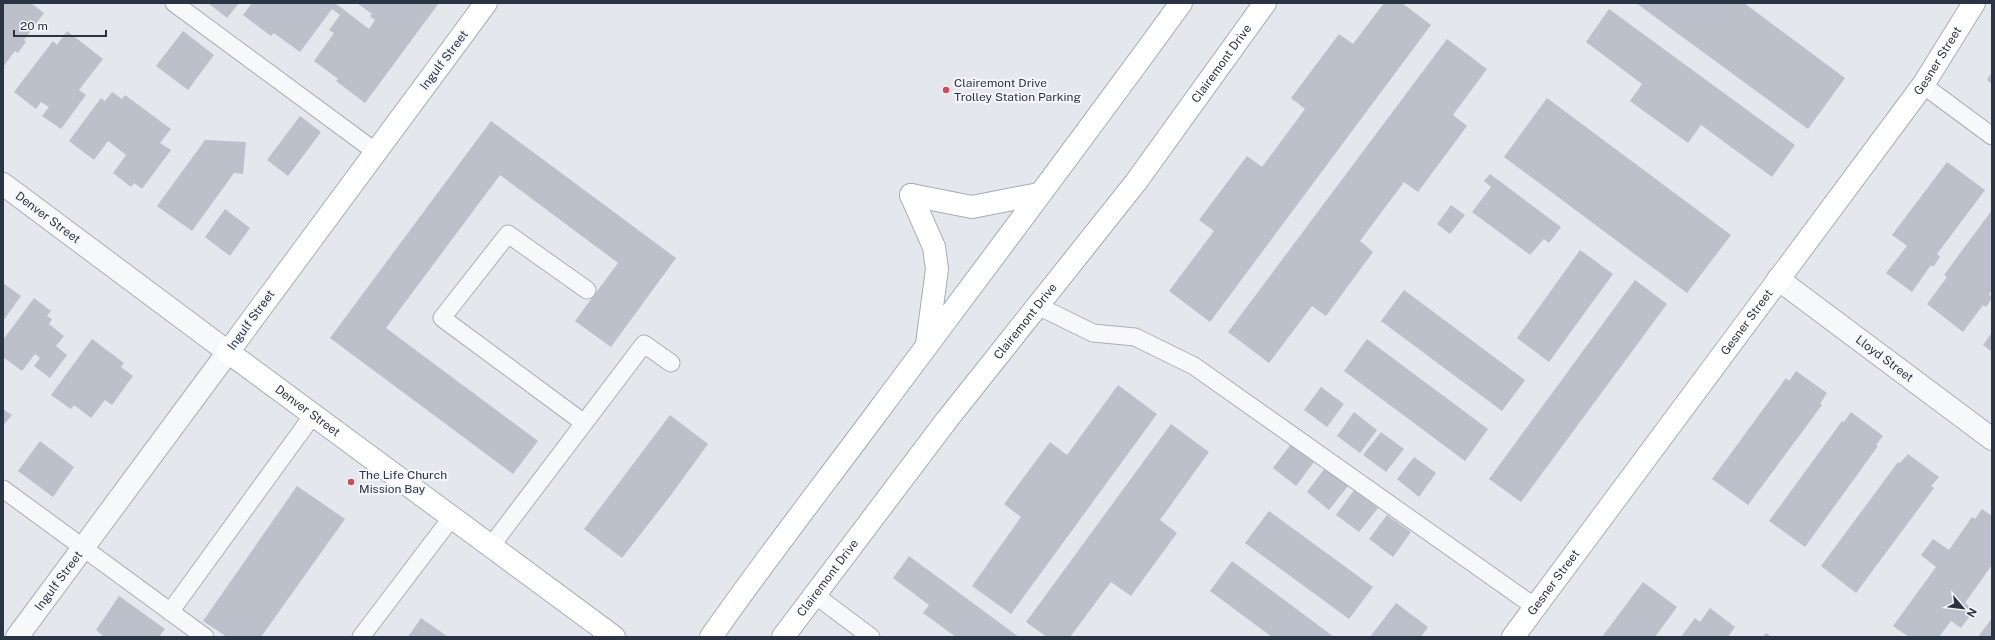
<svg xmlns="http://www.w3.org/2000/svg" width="1995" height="640" font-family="'Public Sans',sans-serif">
  <rect width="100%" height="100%" fill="#e4e7ec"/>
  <path fill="#bbc0ca" d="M3,3H31L44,13L24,40L26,42L18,53L15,51L3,67Z
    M208,3H239L227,18Z
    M252,3H335L369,29L375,20L370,16L372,14L357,3H439L365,103L336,81L338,79L314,61L334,33L329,30L340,15L332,9L300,52L274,33L271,36L243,15Z
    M1384,3H1402L1431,25L1210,322L1169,291L1214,231L1199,220L1247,156L1262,167L1305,109L1291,98L1339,34L1353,44Z
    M1636,3H1744L1845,78L1808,129Z
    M1609,9L1795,145L1772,177L1701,125L1688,143L1630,101L1642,84L1586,42Z
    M67,31L103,59L79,90L86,95L61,129L42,116L49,107L41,102L36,109L14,92L53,41L57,45Z
    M183,31L214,55L188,90L156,66Z
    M1447,39L1487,69L1453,115L1467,126L1418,192L1404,182L1360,241L1373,252L1326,316L1312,306L1269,363L1228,332Z
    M1992,72V84L1987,80Z
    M112,92L122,99L125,95L171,129L160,143L171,150L142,189L134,183L131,187L113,173L126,155L108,141L94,160L69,141L101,98L105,101Z
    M1547,98L1731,235L1687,293L1504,157Z
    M300,116L321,132L288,176L267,160Z
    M491,121L676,258L611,347L575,321L618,263L500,175L386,328L538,441L513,474L330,338Z
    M205,140L246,142L243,174L234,173L192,231L157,206Z
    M1947,162L1985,190L1937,254L1940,257L1933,267L1931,265L1912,292L1886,273L1907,246L1892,235Z
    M1490,174L1561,227L1549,243L1544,239L1530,255L1472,212L1491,187L1484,181Z
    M1451,205L1465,215L1450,234L1437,224Z
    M225,209L250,228L230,256L205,237Z
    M1992,210V290L1989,294L1992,298L1986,307L1983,305L1963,332L1927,304L1947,277L1944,275Z
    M1580,250L1613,274L1549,362L1517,338Z
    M1635,280L1667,304L1521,502L1489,479Z
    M3,283L21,296L3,321Z
    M1404,290L1525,380L1502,411L1381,321Z
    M34,298L51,311L47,316L52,319L49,324L64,336L56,346L67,355L50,378L34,366L40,358L35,354L22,371L3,357V340Z
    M1992,332V352L1983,345Z
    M92,339L124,363L121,367L133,376L112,405L105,400L91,418L74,405L71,409L51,395Z
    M1367,339L1488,429L1465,461L1344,371Z
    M1796,371L1827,393L1820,404L1822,405L1748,505L1712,479L1786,378L1789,381Z
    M1118,385L1157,414L1011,614L972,586L1021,517L1004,504L1050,442L1067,455Z
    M1321,387L1344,404L1327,427L1304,410Z
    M3,409L12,415L3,426Z
    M1354,412L1377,430L1360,453L1337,436Z
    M1851,412L1883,436L1876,445L1878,446L1805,547L1769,521L1842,421L1844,422Z
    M670,415L708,444L671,495L622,558L584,529Z
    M1171,424L1209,452L1160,520L1177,533L1131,596L1111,582L1070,637H1047L1026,622Z
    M1381,432L1404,449L1386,472L1363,455Z
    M40,441L74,467L53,497L18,471Z
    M1291,444L1314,462L1296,486L1273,468Z
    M1908,454L1939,477L1931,486L1934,488L1856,593L1821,566L1898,462L1900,463Z
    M1414,457L1436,473L1419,497L1397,479Z
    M1325,468L1348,486L1329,510L1307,492Z
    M297,486L345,519L261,637H227L203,621Z
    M1354,490L1378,508L1359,532L1336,515Z
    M1982,509L1992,516V565L1965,603L1974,610L1961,628L1951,621L1939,637H1909L1893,626L1936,567L1921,555L1933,539L1949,550L1972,517L1975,519Z
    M1269,511L1373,587L1349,619L1245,543Z
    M1387,515L1411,532L1393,557L1369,539Z
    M909,556L1019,637H956L923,613L929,605L893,578Z
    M1232,561L1334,637H1272L1210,591Z
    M1643,582L1677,607L1655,637H1602Z
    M119,596L165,629L159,637H102L103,636L96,630Z
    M1396,603L1428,627L1421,637H1370Z
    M1710,608L1735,627L1728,637H1681L1695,618L1700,622Z
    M421,618L448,637H408Z
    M1992,618V637H1978Z
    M1766,633L1772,637H1763Z"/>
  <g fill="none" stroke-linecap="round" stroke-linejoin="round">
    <defs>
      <path id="service" d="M174,3L376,152
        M1923,85L1992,136
        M1038,306L1093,333L1135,337L1194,366L1535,607
        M584,423L442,318L508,234L587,290
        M3,489L205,637
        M491,546L644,344L671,363
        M815,595L871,637
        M170,612L313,415
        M361,637L452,517"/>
      <g id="minor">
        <path id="s1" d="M1778,279L1992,439"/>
        <path id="s2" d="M17,637L228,352"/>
      </g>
      <g id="tertiary">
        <path id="s3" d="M3,184L228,352"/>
      </g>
      <g id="secondary">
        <path id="s4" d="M486,3L228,352L614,637"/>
        <path id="s5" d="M1513,637L1923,85L1974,3"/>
      </g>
      <g id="primary">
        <path d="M911,195L934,247L937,269L927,344"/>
        <path d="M911,195L972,207L1039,194"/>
        <path d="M711,637C764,561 821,488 876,414C978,277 1081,141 1181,3"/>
        <path id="s6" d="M783,637L946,421L1136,182L1265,3"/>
      </g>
    </defs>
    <use href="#service" stroke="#a9aeb7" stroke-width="19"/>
    <use href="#minor" stroke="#a9aeb7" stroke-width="24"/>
    <use href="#tertiary" stroke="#a9aeb7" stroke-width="24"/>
    <use href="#secondary" stroke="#a9aeb7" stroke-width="24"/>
    <use href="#primary" stroke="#a3abb8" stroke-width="24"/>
    <use href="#service" stroke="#f7f8fa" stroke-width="17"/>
    <use href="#minor" stroke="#f7f8fa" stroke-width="22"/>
    <use href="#tertiary" stroke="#f7f8fa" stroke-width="22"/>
    <use href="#secondary" stroke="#fff" stroke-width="22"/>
    <use href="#primary" stroke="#fff" stroke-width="22"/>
  </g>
  <g fill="#d1495b" stroke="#f4f6f9" stroke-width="1.5">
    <circle cx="946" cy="90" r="4"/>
    <circle cx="351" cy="482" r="4"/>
  </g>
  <g text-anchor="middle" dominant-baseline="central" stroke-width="4" stroke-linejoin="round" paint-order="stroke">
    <g font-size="12" fill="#2b3445" stroke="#f4f6f9">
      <text transform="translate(444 60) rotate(-53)">Ingulf Street</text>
      <text stroke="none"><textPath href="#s5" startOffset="716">Gesner Street</textPath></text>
      <text stroke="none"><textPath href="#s6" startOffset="722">Clairemont Drive</textPath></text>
      <text stroke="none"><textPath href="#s3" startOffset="56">Denver Street</textPath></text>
      <text transform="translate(251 320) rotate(-54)">Ingulf Street</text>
      <text stroke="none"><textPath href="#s6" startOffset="398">Clairemont Drive</textPath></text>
      <text stroke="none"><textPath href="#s5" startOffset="392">Gesner Street</textPath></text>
      <text stroke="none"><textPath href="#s1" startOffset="133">Lloyd Street</textPath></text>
      <text stroke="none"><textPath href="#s4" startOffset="533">Denver Street</textPath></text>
      <text stroke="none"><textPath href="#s6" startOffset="74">Clairemont Drive</textPath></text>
      <text stroke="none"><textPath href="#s2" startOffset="70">Ingulf Street</textPath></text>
      <text stroke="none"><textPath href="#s5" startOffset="68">Gesner Street</textPath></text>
    </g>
    <g font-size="12" fill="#2b3445" stroke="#f4f6f9" text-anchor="start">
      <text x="954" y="83">Clairemont Drive<tspan x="954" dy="14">Trolley Station Parking</tspan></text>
      <text x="359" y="475">The Life Church<tspan x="359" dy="14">Mission Bay</tspan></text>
    </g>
  </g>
  <rect width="1995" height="640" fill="none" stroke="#2b3445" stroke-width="8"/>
  <g transform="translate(1963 608) rotate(118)" stroke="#f4f6f9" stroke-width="3" paint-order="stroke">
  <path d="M0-3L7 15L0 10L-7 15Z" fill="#2b3445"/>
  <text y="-6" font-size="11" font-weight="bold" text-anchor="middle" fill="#2b3445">N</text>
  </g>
  <path d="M14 30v6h92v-6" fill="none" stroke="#2b3445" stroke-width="2"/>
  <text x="20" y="30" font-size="12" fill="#2b3445" stroke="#f4f6f9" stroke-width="3" paint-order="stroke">20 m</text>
</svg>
